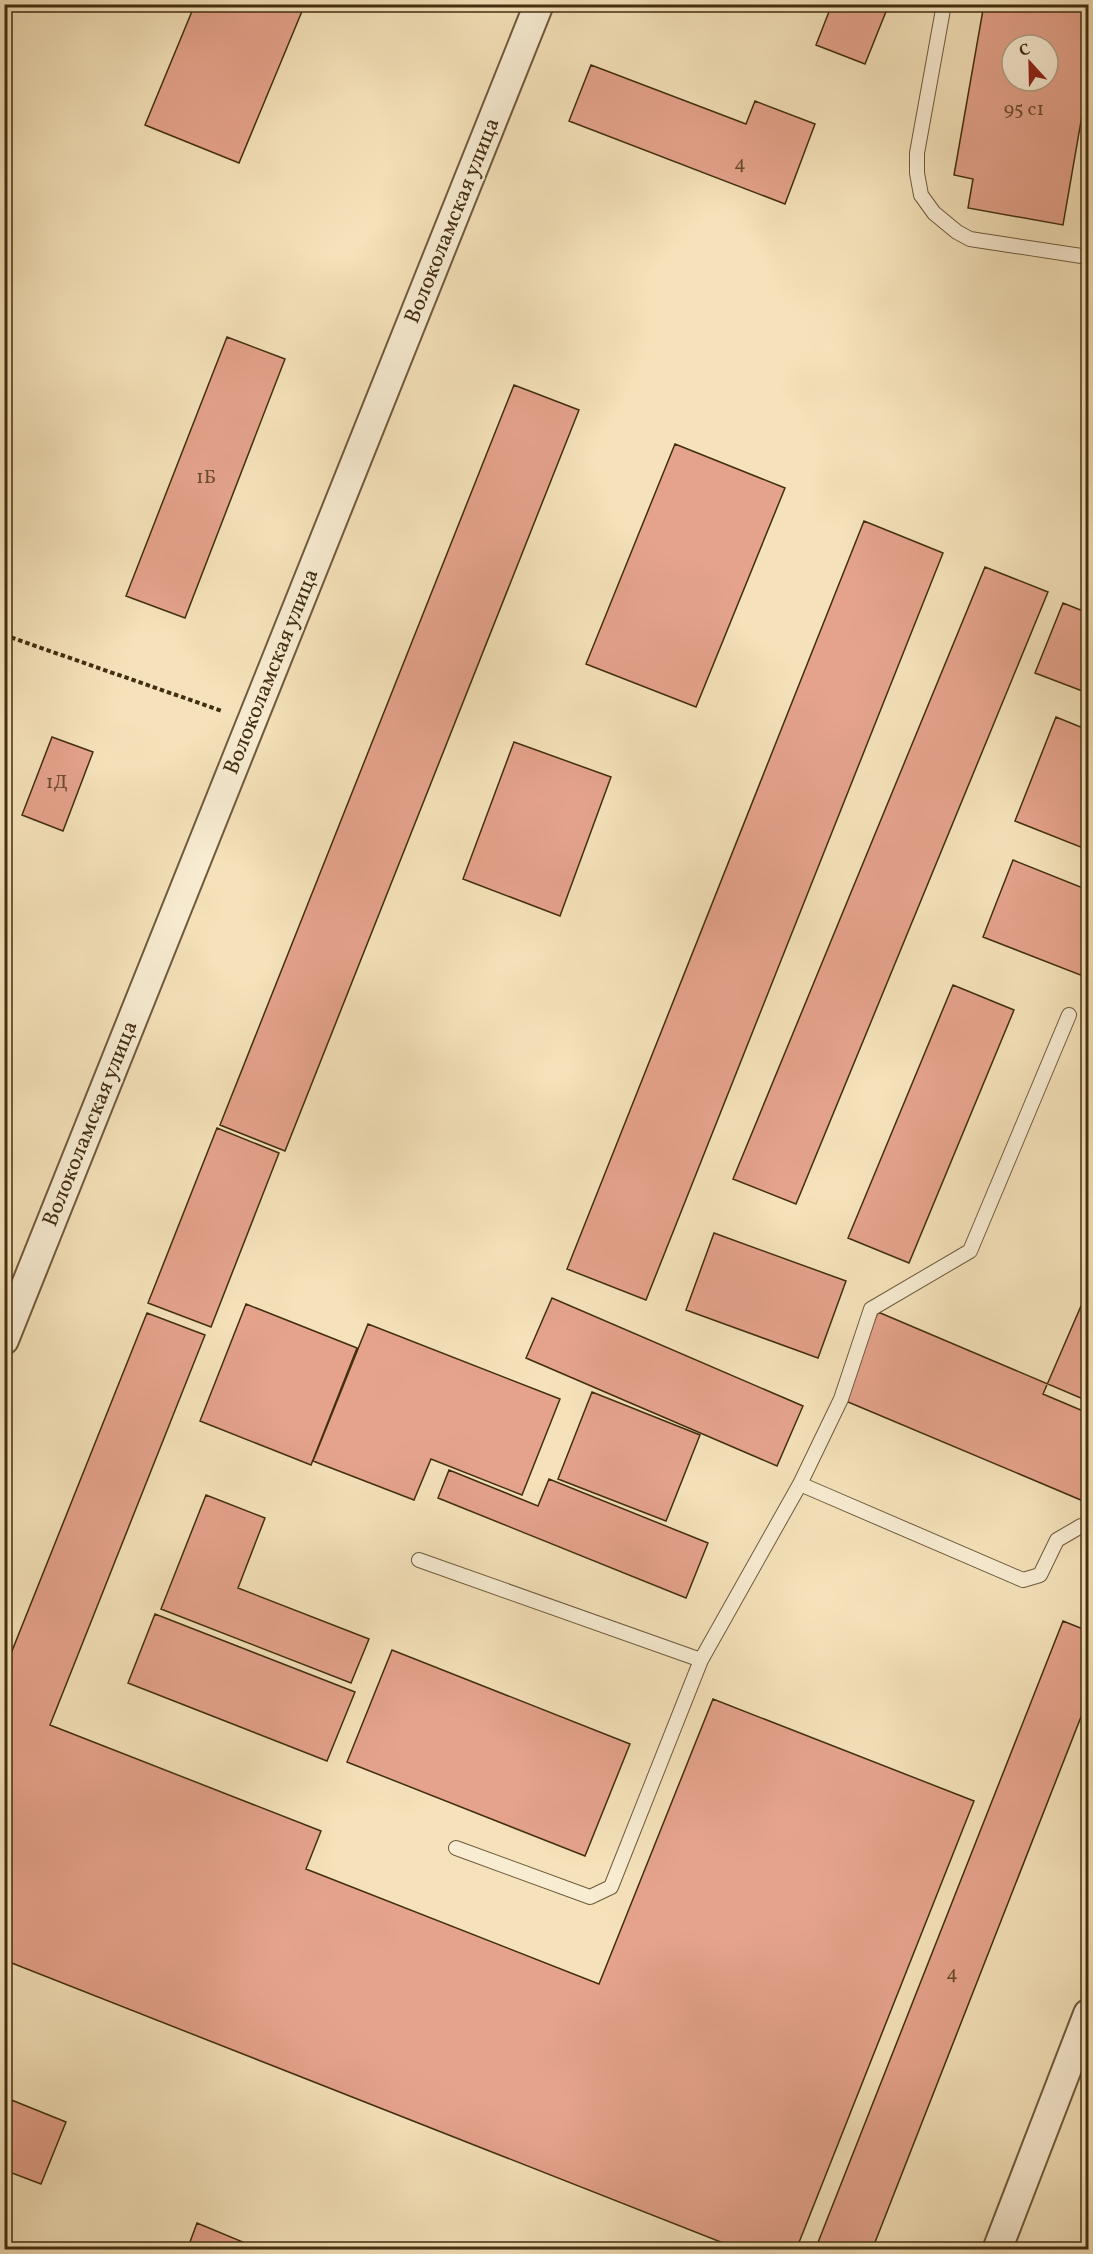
<svg xmlns="http://www.w3.org/2000/svg" width="1093" height="2254" font-family="Vollkorn,serif">
  <rect width="100%" height="100%" fill="#f5e2ba"/>
  <filter id="stains"><feTurbulence type="fractalNoise" baseFrequency=".00333" numOctaves="4"/><feColorMatrix values="0 0 0 0 .2 0 0 0 0 .09 0 0 0 0 .02 0 0 0 .5 -.17"/></filter>
  <radialGradient id="worn" r=".72"><stop offset=".6" stop-color="#630" stop-opacity="0"/><stop offset="1" stop-color="#630" stop-opacity=".3"/></radialGradient>
  <path fill="#e5a38c" stroke="#422e11" stroke-width="1.5" fill-rule="evenodd" d="M195,4H305L239,163L145,125Z
    M832,4H889L865,64L816,45Z
    M984,4H1088V81L1063,225L968,208L973,179L954,175ZM1012,45H1048V81H1012Z
    M591,65L746,124L755,101L815,124L785,204L569,121Z
    M227,337L285,359L185,618L126,596Z
    M514,385L579,410L285,1151L220,1125Z
    M675,444L785,488L696,707L586,664Z
    M864,521L943,553L646,1300L567,1269Z
    M985,567L1048,592L796,1204L733,1179Z
    M1063,603L1088,613V683L1085,692L1035,673Z
    M1056,717L1088,730V850L1015,821Z
    M52,737L93,752L63,831L22,815Z
    M514,742L611,777L560,916L463,879Z
    M1013,860L1088,890V978L983,937Z
    M953,985L1014,1010L909,1263L848,1238Z
    M217,1128L279,1153L211,1327L148,1303Z
    M714,1233L846,1281L818,1358L686,1310Z
    M552,1298L803,1406L777,1466L526,1358Z
    M246,1304L357,1348L311,1465L200,1421Z
    M1081,1306L1088,1309V1397L1083,1411L1043,1394Z
    M878,1312L1088,1401V1503L841,1399Z
    M147,1313L205,1335L50,1725L321,1831L306,1869L599,1984L713,1699L974,1801L796,2250H741L4,1960V1671Z
    M368,1324L560,1399L522,1495L431,1459L414,1500L313,1461Z
    M592,1392L700,1435L666,1521L558,1479Z
    M449,1470L538,1506L549,1479L708,1543L686,1598L438,1498Z
    M206,1495L265,1518L238,1588L369,1639L351,1683L161,1609Z
    M155,1614L355,1692L327,1761L128,1683Z
    M1063,1621L1088,1631V1699L872,2250H815Z
    M392,1650L630,1744L585,1856L347,1762Z
    M4,2097L66,2122L41,2184L4,2170Z
    M197,2223L262,2250H187Z"/>
  <g fill="none" stroke-linecap="round" stroke-linejoin="round">
    <defs>
      <path id="lane" d="M944,4L917,153V173L921,195L934,213L957,232L970,239L1088,257
        M1069,1015L970,1251L871,1309L841,1399L800,1484L1023,1580L1040,1575L1057,1540L1081,1526L1088,1529
        M419,1560L701,1660
        M456,1848L590,1897L611,1887L701,1660L800,1484"/>
      <path id="street" d="M4,1340L539,4
        M997,2250L1088,2014"/>
    </defs>
    <use href="#lane" stroke="#6f5b3b" stroke-width="16"/>
    <use href="#street" stroke="#6f5b3b" stroke-width="32"/>
    <path stroke="#422e11" stroke-width="4" stroke-dasharray="4.5 3" stroke-linecap="butt" d="M4,635L222,711"/>
    <use href="#lane" stroke="#f8ecd2" stroke-width="14"/>
    <use href="#street" stroke="#f8ecd2" stroke-width="28"/>
  </g>
  <g text-anchor="middle" dominant-baseline="central" stroke-width="5" stroke-linejoin="round" paint-order="stroke">
    <g font-size="20" fill="#6b4b30">
      <text x="1024" y="110">95 с1</text>
      <text x="740" y="164">4</text>
      <text x="206" y="478">1Б</text>
      <text x="57" y="783">1Д</text>
      <text x="952" y="1974">4</text>
    </g>
    <g font-size="22" fill="#422e11" stroke="#f8ecd2">
      <text transform="translate(453 221) rotate(-68)">Волоколамская улица</text>
      <text transform="translate(272 672) rotate(-68)">Волоколамская улица</text>
      <text transform="translate(91 1124) rotate(-68)">Волоколамская улица</text>
    </g>
  </g>
  <rect width="1093" height="2254" fill="none" stroke="#f5e2ba" stroke-width="24"/>
  <rect x="6" y="6" width="1081" height="2242" fill="none" stroke="#422e11" stroke-width="3"/>
  <rect x="12" y="12" width="1069" height="2230" fill="none" stroke="#422e11" stroke-width="1.5"/>
  <g transform="translate(1030 63) rotate(338)"><circle r="28" fill="#f8ecd2" stroke="#afa085" stroke-width="1.5"/>
  <path d="M0-4.5L10 22L0 15L-10 22Z" fill="#8f2418"/>
  <text y="-9" font-size="16" font-weight="bold" text-anchor="middle" fill="#422e11">С</text>
  </g>
  <rect width="100%" height="100%" filter="url(#stains)"/>
  <rect width="100%" height="100%" fill="url(#worn)"/>
</svg>
